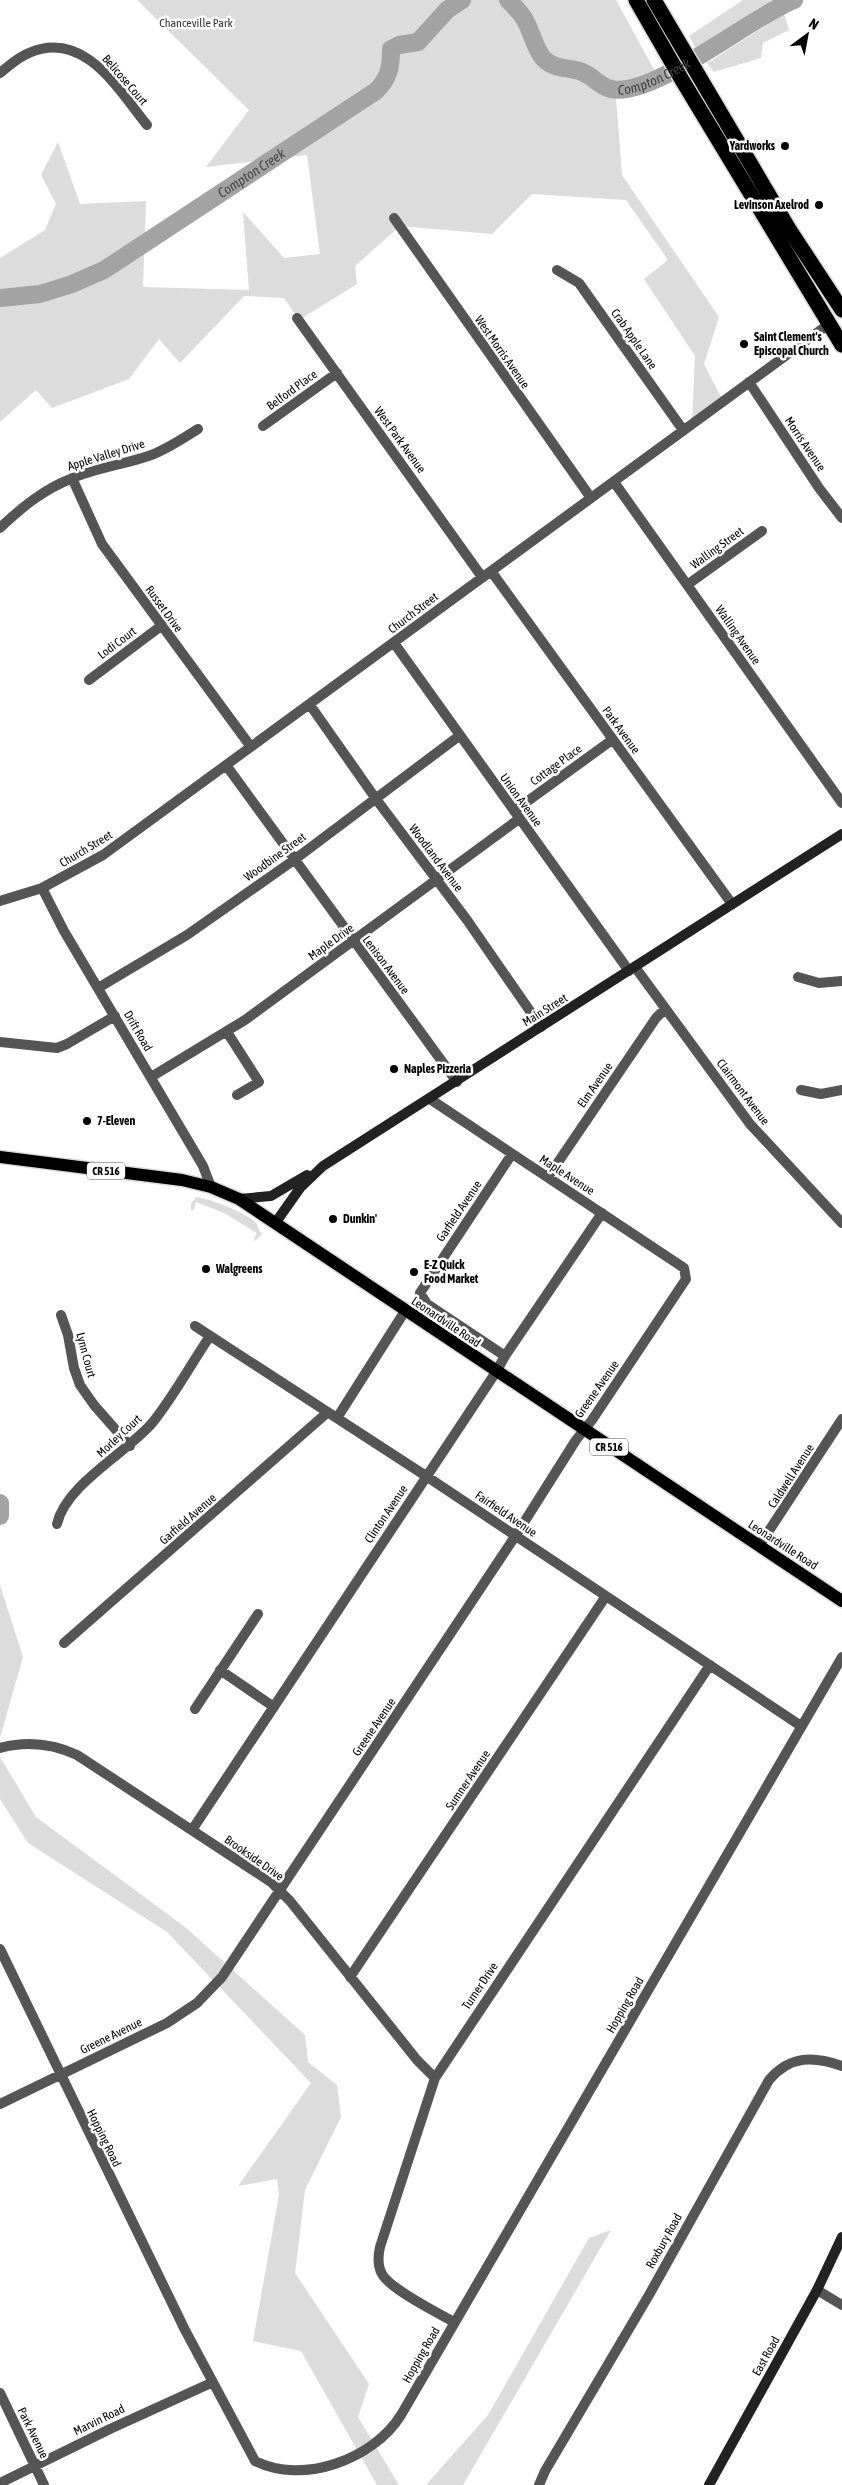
<svg xmlns="http://www.w3.org/2000/svg" width="842" height="2485" font-family="'Asap Condensed',sans-serif">
  <rect width="100%" height="100%" fill="#fff"/>
  <path fill="#dcdcdc" d="M137,0H616L663,86L616,98L622,175L719,317L704,364L724,403L692,426L695,356L644,279L668,260L626,200L532,194L492,234L400,226L355,266L357,284L299,320L284,298L244,296L180,363L159,339L129,379L52,408L36,390L0,422V258L45,230L56,204L41,175L58,142L80,204L146,201L143,287L249,290L243,212L284,258L320,254L307,155L206,167L249,110Z
    M743,0H781L696,49L689,36Z
    M784,14L789,30L763,43L761,58L714,72L707,63Z
    M196,1197C210,1199 246,1212 256,1223C258,1226 259,1231 262,1234L255,1241L254,1239L257,1233L224,1213L196,1202L194,1210H191V1204Z
    M0,1585L23,1657L0,1738Z
    M0,1757L36,1817L185,1927L305,2035L308,2062L337,2085L341,2117L305,2190L295,2273L369,2384L358,2417L399,2485H377L301,2351L253,2341L279,2195L277,2179L238,2186L311,2083L167,1932L28,1843L0,1799Z
    M611,2230L463,2485H426L488,2415L589,2238Z"/>
  <g fill="none" stroke-linecap="round" stroke-linejoin="round">
    <g stroke="#a3a3a3" stroke-width="18">
      <path id="s1" d="M508,0C512,4 517,9 521,14C531,26 533,46 543,58C554,70 569,67 582,72C593,76 599,86 611,89C652,99 752,16 794,0"/>
      <path id="s2" d="M0,298L40,294L72,284L104,270L376,91C389,78 391,68 391,49L399,45L418,42L447,10L462,0"/>
      <path d="M0,1503V1516"/>
    </g>
    <defs>
      <path id="primary" d="M0,1157L182,1180L211,1187L239,1199L842,1601"/>
      <path id="highway" d="M636,0L682,80L842,345
        M654,0L789,229L842,310"/>
    </defs>
    <use href="#primary" stroke="#dbdbdb" stroke-width="15"/>
    <use href="#highway" stroke="#dbdbdb" stroke-width="18"/>
    <path stroke="#555" stroke-width="10" d="M0,73C9,66 18,57 29,53C84,29 118,89 147,125
      M394,218L591,498
      M557,270L579,283L683,430
      M297,318L482,577
      M749,382L819,488L842,518
      M263,426L337,373
      M72,478L102,544L251,747
      M614,482L842,803
      M0,528C22,507 44,489 73,478C99,467 128,464 154,454C170,447 184,438 198,429
      M491,571L732,904
      M687,585L762,531
      M394,643L629,971
      M89,680L161,626
      M310,705L376,799L467,920L541,1027
      M226,765L457,1082
      M514,811L612,740
      M42,888L64,931L203,1166L211,1187
      M0,901L42,888L103,855L829,324
      M635,967L750,1124L842,1223
      M798,977L819,983L842,981
      M98,988L187,935L294,860L459,736
      M227,1032L259,1082L237,1095
      M0,1042L57,1048L67,1044L115,1016
      M151,1077L245,1020L519,819
      M801,1090L821,1094L842,1090
      M548,1177L656,1018L665,1009
      M61,1315L68,1335L74,1368L80,1385L94,1405L130,1446
      M195,1326L426,1476L801,1726
      M505,1356L427,1304L420,1293L512,1154
      M337,1418L405,1311
      M57,1524C66,1484 127,1453 153,1422C174,1396 191,1364 210,1336
      M759,1546L842,1419
      M64,1643L328,1412
      M220,1670L274,1707
      M195,1709L258,1614
      M0,1748C26,1741 53,1744 77,1755L271,1882L290,1901L417,2060L435,2078
      M192,1830L496,1372L505,1356L602,1213
      M0,1949L185,2330L255,2461C302,2485 373,2460 401,2415L842,1657
      M350,1977L606,1596
      M0,2104L167,2023L197,2003L222,1977L516,1535L576,1440L592,1420L686,1279L684,1268L430,1099
      M817,2290L842,2305
      M454,2322C438,2313 390,2289 382,2274C377,2265 378,2256 380,2247L435,2078L710,1665
      M0,2393L44,2485
      M0,2483L110,2429L211,2383
      M539,2485L545,2471L649,2295L769,2080C790,2055 814,2056 842,2066"/>
    <path stroke="#222" stroke-width="10" d="M239,1199L271,1196L307,1175
      M276,1222L300,1188L323,1166L842,834
      M709,2485L817,2290L842,2237"/>
    <use href="#primary" stroke="#000" stroke-width="12"/>
    <use href="#highway" stroke="#000" stroke-width="15"/>
  </g>
  <g fill="#000" stroke="#fff" stroke-width="2">
    <circle cx="785" cy="146" r="5"/>
    <circle cx="819" cy="205" r="5"/>
    <circle cx="744" cy="344" r="5"/>
    <circle cx="394" cy="1069" r="5"/>
    <circle cx="87" cy="1121" r="5"/>
    <circle cx="333" cy="1219" r="5"/>
    <circle cx="206" cy="1269" r="5"/>
    <circle cx="414" cy="1272" r="5"/>
  </g>
  <g text-anchor="middle" dominant-baseline="central" stroke-width="5" stroke-linejoin="round" paint-order="stroke">
    <g fill="#fff" stroke="#4c4c4c" stroke-width="1">
      <rect x="87" y="1162.5" width="38" height="17" rx="4"/>
      <rect x="590" y="1438.5" width="38" height="17" rx="4"/>
    </g>
    <g font-size="11" font-weight="bold" fill="#000">
      <text x="106" y="1171">CR 516</text>
      <text x="609" y="1447">CR 516</text>
    </g>
    <g font-size="12" fill="#333" stroke="#fff">
      <text x="196" y="23">Chanceville Park</text>
    </g>
    <g font-size="12" fill="#000" stroke="#fff">
      <text transform="translate(125 80) rotate(49)">Belicose Court</text>
      <text transform="translate(634 339) rotate(55)">Crab Apple Lane</text>
      <text transform="translate(502 352) rotate(55)">West Morris Avenue</text>
      <text transform="translate(292 390) rotate(-36)">Belford Place</text>
      <text transform="translate(400 440) rotate(54)">West Park Avenue</text>
      <text transform="translate(805 444) rotate(56)">Morris Avenue</text>
      <text transform="translate(106 455) rotate(-17)">Apple Valley Drive</text>
      <text transform="translate(717 548) rotate(-36)">Walling Street</text>
      <text transform="translate(164 609) rotate(54)">Russet Drive</text>
      <text transform="translate(413 613) rotate(-37)">Church Street</text>
      <text transform="translate(738 635) rotate(55)">Walling Avenue</text>
      <text transform="translate(117 643) rotate(-37)">Lodi Court</text>
      <text transform="translate(621 730) rotate(54)">Park Avenue</text>
      <text transform="translate(556 765) rotate(-36)">Cottage Place</text>
      <text transform="translate(521 800) rotate(54)">Union Avenue</text>
      <text transform="translate(86 849) rotate(-31)">Church Street</text>
      <text transform="translate(275 857) rotate(-36)">Woodbine Street</text>
      <text transform="translate(436 858) rotate(53)">Woodland Avenue</text>
      <text transform="translate(331 942) rotate(-36)">Maple Drive</text>
      <text transform="translate(386 965) rotate(53)">Lenison Avenue</text>
      <text transform="translate(545 1010) rotate(-32)">Main Street</text>
      <text transform="translate(138 1031) rotate(60)">Drift Road</text>
      <text transform="translate(595 1085) rotate(-55)">Elm Avenue</text>
      <text transform="translate(743 1092) rotate(53)">Clairmont Avenue</text>
      <text transform="translate(567 1175) rotate(33)">Maple Avenue</text>
      <text transform="translate(459 1211) rotate(-56)">Garfield Avenue</text>
      <text transform="translate(446 1322) rotate(34)">Leonardville Road</text>
      <text transform="translate(86 1355) rotate(75)">Lynn Court</text>
      <text transform="translate(597 1389) rotate(-55)">Greene Avenue</text>
      <text transform="translate(119 1436) rotate(-43)">Morley Court</text>
      <text transform="translate(791 1476) rotate(-57)">Caldwell Avenue</text>
      <text transform="translate(386 1514) rotate(-56)">Clinton Avenue</text>
      <text transform="translate(506 1514) rotate(34)">Fairfield Avenue</text>
      <text transform="translate(188 1519) rotate(-41)">Garfield Avenue</text>
      <text transform="translate(783 1545) rotate(33)">Leonardville Road</text>
      <text transform="translate(374 1727) rotate(-56)">Greene Avenue</text>
      <text transform="translate(468 1780) rotate(-56)">Sumner Avenue</text>
      <text transform="translate(254 1858) rotate(35)">Brookside Drive</text>
      <text transform="translate(480 1986) rotate(-56)">Turner Drive</text>
      <text transform="translate(625 2005) rotate(-60)">Hopping Road</text>
      <text transform="translate(111 2036) rotate(-26)">Greene Avenue</text>
      <text transform="translate(104 2138) rotate(64)">Hopping Road</text>
      <text transform="translate(664 2241) rotate(-61)">Roxbury Road</text>
      <text transform="translate(421 2355) rotate(-60)">Hopping Road</text>
      <text transform="translate(766 2356) rotate(-61)">East Road</text>
      <text transform="translate(99 2420) rotate(-26)">Marvin Road</text>
      <text transform="translate(33 2433) rotate(64)">Park Avenue</text>
    </g>
    <g font-size="12" font-weight="bold" fill="#000" stroke="#fff" text-anchor="start">
      <text x="775" y="146" text-anchor="end">Yardworks</text>
      <text x="809" y="205" text-anchor="end">Levinson Axelrod</text>
      <text x="754" y="337">Saint Clement's<tspan x="754" dy="14">Episcopal Church</tspan></text>
      <text x="404" y="1069">Naples Pizzeria</text>
      <text x="97" y="1121">7-Eleven</text>
      <text x="343" y="1219">Dunkin'</text>
      <text x="424" y="1265">E-Z Quick<tspan x="424" dy="14">Food Market</tspan></text>
      <text x="216" y="1269">Walgreens</text>
    </g>
    <g font-size="14" font-style="italic" fill="#444" stroke="#fff">
      <text stroke="none"><textPath href="#s1" startOffset="190">Compton Creek</textPath></text>
      <text stroke="none"><textPath href="#s2" startOffset="285">Compton Creek</textPath></text>
    </g>
  </g>
  <g transform="translate(807 35) rotate(32)" stroke="#ffffff" stroke-width="4" paint-order="stroke">
  <path d="M0-4L9 19L0 12L-9 19Z" fill="#000000"/>
  <text y="-8" font-size="14" font-weight="bold" text-anchor="middle" fill="#000000">N</text>
  </g>
</svg>
